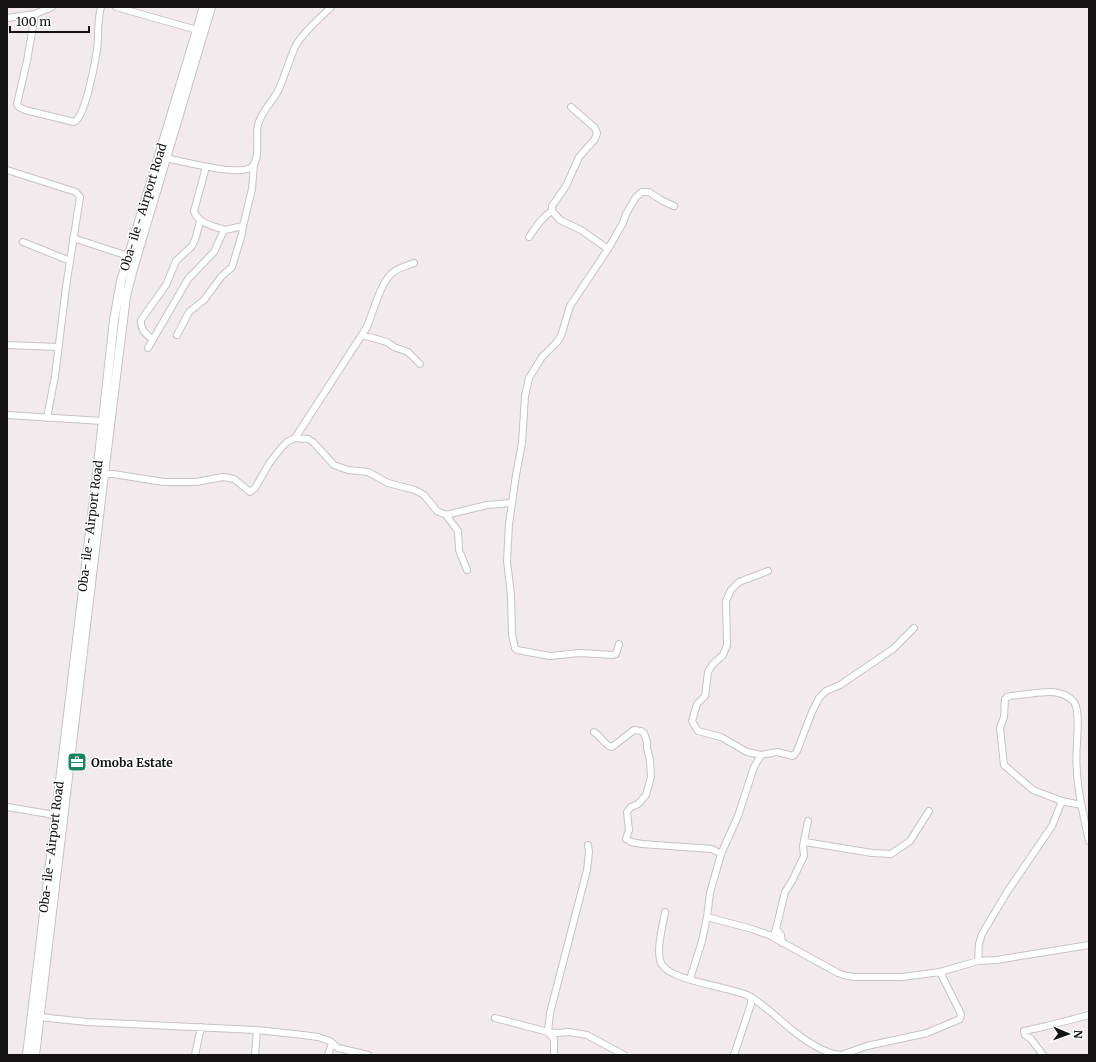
<svg xmlns="http://www.w3.org/2000/svg" width="1096" height="1062" font-family="Merriweather,serif">
  <rect width="100%" height="100%" fill="#f1ebed"/>
  <g fill="none" stroke-linecap="round" stroke-linejoin="round">
    <defs>
      <path id="minor" d="M116,7L197,30
        M35,14L27,61L17,104L19,107L25,110L74,122C85,118 95,63 97,50C99,36 97,21 101,7
        M7,18L35,14L52,7
        M571,107L595,128L597,133L595,139L579,157L566,186L552,206V211L560,220L581,230L608,249
        M165,158C182,161 236,176 250,168C262,161 255,136 258,125C261,112 272,102 278,91C285,76 289,60 296,45C305,30 319,19 331,7
        M206,167L194,211C198,224 214,226 225,230
        M7,170L76,192L80,197L66,287L55,376L47,418
        M529,237C536,227 542,217 552,211
        M73,238L128,256
        M23,242L70,261
        M177,335L189,312L204,300L221,277L232,267L242,234L243,226L252,189L254,164
        M362,335L387,342L394,347L408,352L420,364
        M153,340C146,334 140,330 141,320L166,285L176,261L192,246L196,237L200,221
        M7,345L58,347
        M148,348L188,279L214,252L223,232L225,230L243,226
        M7,415L102,421
        M295,438L367,327C373,312 380,285 391,274C397,268 406,266 414,263
        M101,474H113L164,482H196L223,477L229,478L234,479L250,492L255,488L270,462L282,447L287,442L295,438L308,439L313,442L334,465L348,470L368,472L388,483L415,490L424,495L437,511L446,515L487,505L511,503
        M446,515L458,531L459,550L467,570
        M619,644L616,654L613,655L580,653L550,656L517,650L515,648L512,635L511,595L507,561L509,524L516,475L522,443L525,396L529,378L542,357L557,342L561,336L570,306L608,249L623,223L626,214L636,197L642,192H649L661,200L674,206
        M594,732C602,737 605,746 612,747L634,730L641,731L644,733L647,742V748L650,760L651,777L646,795L638,804L631,807L627,812L629,830L626,839L631,842L642,844L712,849L721,854
        M761,755L747,752L721,737L698,731L692,721L697,704L705,696L708,672L712,665L723,655L727,645L726,601L731,590L739,582L768,571
        M1081,805L1062,801L1033,790L1004,765L1000,728L1004,717L1005,699L1007,697C1014,695 1021,695 1028,694C1043,692 1062,688 1074,702C1080,710 1077,734 1077,744C1074,777 1082,809 1089,841
        M7,807L55,815
        M805,842L872,853L891,854L910,841L929,811
        M665,912C663,925 654,956 663,966C674,981 730,987 749,996C757,1000 764,1007 771,1012C789,1028 817,1053 841,1055L867,1046L927,1033L960,1019L961,1014L940,972
        M707,917L752,929L769,935L838,973L847,976L856,977H902L940,972L978,961L996,960L1089,945
        M776,929L781,935L782,943
        M773,937L776,929L785,892L792,881L804,856L803,846L808,821
        M978,961L979,944L982,934L1007,892L1052,826L1062,801
        M690,979L702,941L707,917L710,893L721,854L738,816L754,767L761,755L777,752L793,756L797,751L812,712L819,698L826,691L840,685L893,649L914,628
        M39,1017L87,1022L257,1030L303,1035L318,1037L330,1041L338,1048L368,1055
        M495,1018L548,1032L558,1033L569,1032L587,1035L624,1055
        M195,1055L201,1027
        M255,1055L257,1030
        M328,1055L332,1043
        M554,1055V1039L548,1032L550,1013L587,870L589,852L588,845
        M734,1055L751,1004V997
        M1043,1055L1031,1039L1025,1035L1024,1031L1047,1026L1089,1015"/>
      <path id="major" d="M27,1055L97,474L114,320L121,281L204,7
        M35,1055L104,474L126,296L133,269L211,7"/>
    </defs>
    <use href="#minor" stroke="#c7c2c4" stroke-width="8"/>
    <use href="#major" stroke="#c7c2c4" stroke-width="10"/>
    <use href="#minor" stroke="#fff" stroke-width="6"/>
    <use href="#major" stroke="#fff" stroke-width="8"/>
  </g>
  <defs>
    <symbol id="office-square" viewBox="-11 -11 22 22"><rect x="-9" y="-9" width="18" height="18" rx="4" fill="#1c835d" stroke="#fff"/><path d="M-6-3h4V-5.5h4V-3h4V5H-6ZM-1-4.5V-3h2v-1.5ZM-6 0V1H6V0Z" fill="#fff"/></symbol>
  </defs>
  <g fill-rule="evenodd">
    <use href="#office-square" x="66" y="751" width="22" height="22"/>
  </g>
  <g text-anchor="middle" dominant-baseline="central" stroke-width="3" stroke-linejoin="round" paint-order="stroke">
    <g font-size="12" fill="#141212" stroke="#fff">
      <text transform="translate(143 207) rotate(-73)">Oba- ile - Airport Road</text>
      <text transform="translate(90 526) rotate(-83)">Oba- ile - Airport Road</text>
      <text transform="translate(51 847) rotate(-83)">Oba- ile - Airport Road</text>
    </g>
    <g font-size="12" font-weight="bold" fill="#141212" stroke="#fff" text-anchor="start">
      <text x="91" y="762">Omoba Estate</text>
    </g>
  </g>
  <rect width="1096" height="1062" fill="none" stroke="#141212" stroke-width="16"/>
  <g transform="translate(1068 1034) rotate(92)" stroke="#ffffff" stroke-width="3" paint-order="stroke">
  <path d="M0-3L7 15L0 10L-7 15Z" fill="#141212"/>
  <text y="-6" font-size="11" font-weight="bold" text-anchor="middle" fill="#141212">N</text>
  </g>
  <path d="M10 26v6h79v-6" fill="none" stroke="#141212" stroke-width="2"/>
  <text x="16" y="26" font-size="12" fill="#141212" stroke="#ffffff" stroke-width="3" paint-order="stroke">100 m</text>
</svg>
